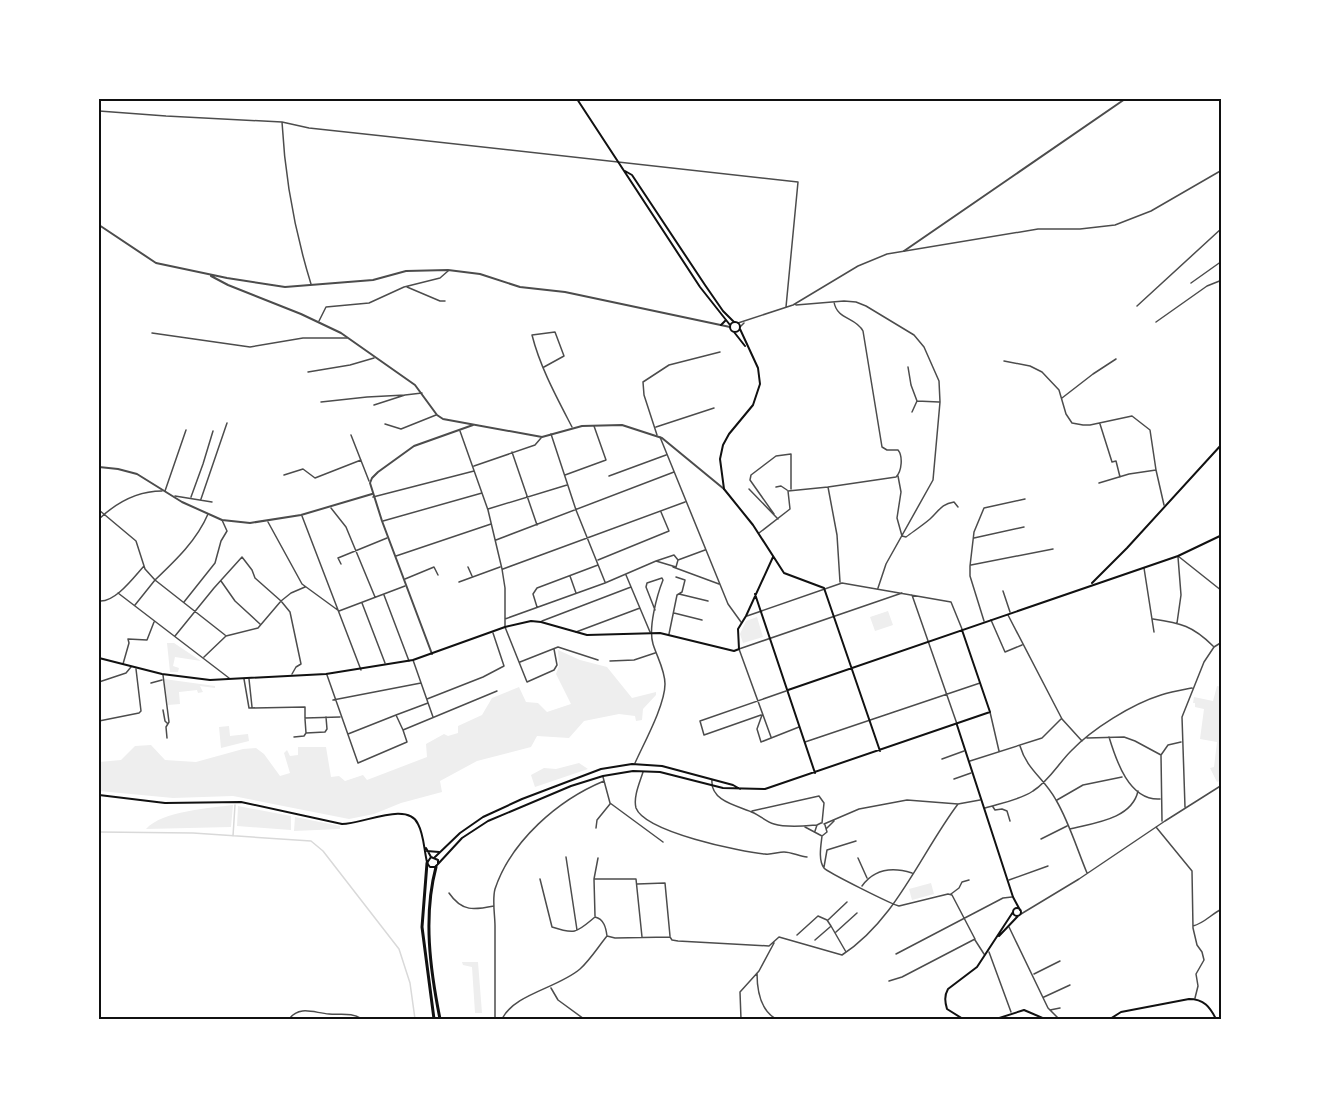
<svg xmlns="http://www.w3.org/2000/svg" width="1321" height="1118" font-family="'Alegreya Sans',sans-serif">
  <rect width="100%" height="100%" fill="#fff"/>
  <path fill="#eee" d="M888,611L893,625L875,631L870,617Z
    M757,617L763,637L743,643L740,634L746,621Z
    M167,643H174L201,661L175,657L173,666L179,668L178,672H170Z
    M558,650L580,660L607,667L632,698L656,692V695L643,709L642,720L636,721L635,716L619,714L584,721L569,738L537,736L531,747L477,761L440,781L442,792L401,803L374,814L349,819L233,796L173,798L99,791V762L121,760L135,746L151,745L165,760L196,762L243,749L256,748L264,754L280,776L290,773L284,753L287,750L290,756L298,755V747H326L331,777L339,776L345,781L363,775L367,780L427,757L426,744L444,734L448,736L458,733V726L482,715L492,698L519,687L526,702L538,703L547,712L571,704L556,674L559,666Z
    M164,679L215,686V688L200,686L203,692L198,693L197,690L179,692L180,704L168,705Z
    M1217,686L1222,687V780L1217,782L1210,768L1214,767L1217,742L1200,739L1204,709L1195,707V703H1193L1194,697L1213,701Z
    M229,726L230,736L248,734L249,741L221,748L219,727Z
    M579,763L588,769L535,787L531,775L544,768L556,769Z
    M233,805L231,827L146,829C162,811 210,808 233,805Z
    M238,806L291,816V830L237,826Z
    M295,817L340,826V829L294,831Z
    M931,883L934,894L912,900L909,889Z
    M462,962H478L482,1013H475L472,967L463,965Z"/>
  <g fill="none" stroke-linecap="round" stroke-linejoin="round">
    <path stroke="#d9d9d9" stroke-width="1.5" d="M99,832L193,833L311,841L323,851L399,949L410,983L415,1019
      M233,836L235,805"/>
    <path stroke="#4c4c4c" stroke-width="1.5" d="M99,111L166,116L282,122L309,128L383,136L798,182L786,307
      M282,122C285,180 294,229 311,284
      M1191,283L1222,261
      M407,287L440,301H445
      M796,305L844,301L856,302L866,306L914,335L924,347L939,381L940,402L933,480L886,564L878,588
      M1137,306L1222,228
      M319,321L326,307L369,303L404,287L440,278L448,271
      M1156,322L1207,286L1222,280
      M738,323L793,305L858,266L887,254L1038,229H1080L1115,225L1151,211L1222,170
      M740,327L744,323
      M152,333L250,347L303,338H347
      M1004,361L1030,366L1042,372L1059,390L1066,414L1072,423L1083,425H1090L1132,416L1150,430L1156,470
      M544,367L564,356L555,332L532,335C540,367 557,398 572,427
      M908,367L911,385L917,401L912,412
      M308,372L350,365L374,358
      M1062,398L1093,374L1116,359
      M917,401L939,402
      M321,402L367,397L405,395
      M374,405L405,395L422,393
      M385,424L401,429L436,415
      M1100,424L1112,462L1116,461L1120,477
      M656,427L714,408
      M460,431L488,510L502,569L505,588V627L527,682L554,670L557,665L554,649
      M551,434L576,510L605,582
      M351,435L369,481
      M657,435L644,395L643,382L669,365L720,352
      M660,437L728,604L741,622
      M512,452L537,525
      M474,466L535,445L541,438
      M284,475L303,469L315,478L361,460
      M565,475L606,460L594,426
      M609,476L666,455
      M898,476L901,492L897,518L902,536L906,537C914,531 923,525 930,519C939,511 941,504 954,502L958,507
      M1099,483L1129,474L1156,470L1164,505
      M776,487L781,486L787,490
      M828,487L896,477C902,471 903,456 898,450H887L882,447L863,331C856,317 837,320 834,302
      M749,489L778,519
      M165,491L186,430
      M175,496L212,502
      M191,497L203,464L213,431
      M373,497L474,471
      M201,499L227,423
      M331,508L346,527L375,597
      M488,509L567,485
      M99,510L136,541L145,569L155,580C176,560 197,540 208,514
      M774,514L750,480L751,475L776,456L791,454V489
      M302,516L361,670
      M99,519C117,502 138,491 162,491
      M383,521L482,493
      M268,522L302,584L339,611L405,586
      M759,533L790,509L788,491L828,487L837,535L840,582
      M974,538L1024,527
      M496,540L674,472
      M396,556L491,524
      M1178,556L1222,591
      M598,560L669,531L661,512
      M678,560L676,567L656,561L674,555L678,560L705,550
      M341,564L338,558L387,538
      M971,565L1053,549
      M468,567L472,576
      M673,567L719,584
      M1144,568L1154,632
      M503,569L685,502
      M626,575L650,632
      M570,576L576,593
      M405,579L434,567L438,575
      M221,581L235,601L260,624
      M459,582L500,567
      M1003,591L1010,612
      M118,593L229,678
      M679,594L708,601
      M384,595L409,661
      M912,595L957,724
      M99,601C115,603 134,577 144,566
      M184,602L215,563L221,541L227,531L222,520
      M362,603L385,663
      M135,605L155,580L225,635
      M537,607L533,594L537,588L598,565
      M674,613L702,620
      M1008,615L1062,719L1082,741
      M747,616L842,583L951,602L962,629
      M505,619L605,583L656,561
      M1153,619C1181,623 1193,626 1213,646
      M991,620L1005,652L1022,645
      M542,621L631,587
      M984,621L970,576V566L974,532L984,508L1025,499
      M1177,623L1181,595L1178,557
      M576,632L640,608
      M669,634L677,595L682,592L685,580L676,577
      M175,636L214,588L242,557L252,570L255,578L281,601L290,612L301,664L296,667L292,674
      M204,657L226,636L258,628L281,601L291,593L305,587
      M413,660L433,717
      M610,661L634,660L655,653
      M520,662L558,647L598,660
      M123,664L129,643L128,639L147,640L154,622
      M163,675L169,722L166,727L167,738
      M327,675L358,763L407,742L403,730
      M244,679L249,708L305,707V718L340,717
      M249,679L252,707
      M99,682L126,673L131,667
      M151,683L162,680
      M427,699L483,677L504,666L493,633
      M333,700L421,683
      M428,703L396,715L403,730L497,691
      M163,710L165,721L167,723
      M990,712L999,751
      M761,715L704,735L700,721L786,691
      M762,715L757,729L761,742L799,727
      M305,719L306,733L325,732L327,729L326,717
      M99,721L139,713L141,711L136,669
      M348,734L396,715
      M294,737L304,736L306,733
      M771,737L739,649L902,593
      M1109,737C1116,760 1129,801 1160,799
      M1087,738L1124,737L1135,741L1161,755
      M805,742L980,683
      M1020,746C1027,770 1044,778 1056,800C1069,822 1077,849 1087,873
      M942,759L964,751
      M970,761L1042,738L1061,719
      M635,763C644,743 665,705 665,684C665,670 657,657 653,644C648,628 657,595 663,580L662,578L647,583L646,587L655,610
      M643,772C640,782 633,797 636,808C645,832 741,852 765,854C771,855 778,852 784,852C791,852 799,856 807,857
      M603,777L610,803L663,842
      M954,779L971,773
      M712,780C710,802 740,806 754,813C760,816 767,822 774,824C787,828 804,826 817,825
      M1057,800L1083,785L1122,777
      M993,807L995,810L1002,809L1007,811L1010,821
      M1185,807L1182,717L1204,662L1214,647L1222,642
      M985,808C1001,803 1020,800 1033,791C1049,781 1058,764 1071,751C1092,729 1132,704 1161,695C1171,692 1182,690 1192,688
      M752,811L819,796L824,803L822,823
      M1162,821L1161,755L1168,745L1181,742
      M824,824L859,809L907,800L958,804L980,800
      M805,827L822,836L827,832L825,825
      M1156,827L1192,871L1193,928L1197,945L1202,952L1204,960L1196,974L1198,986L1195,998
      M596,828L597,820L610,804
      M827,828L834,821
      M1070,829C1094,823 1132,819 1138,791
      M815,831L817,825L821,823
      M822,836C821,845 818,860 824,868C827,872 893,905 899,906L948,894L952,895L975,939L902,977L889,981
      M1041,839L1067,826
      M566,857L577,930
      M858,858L867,878
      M824,867L827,850L856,841
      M540,879L552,927C576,935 577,932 595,917C604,919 606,928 607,936L615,938L670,937L672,940L678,941L769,946L779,937L842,955C896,920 921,853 958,804
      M594,879H636L642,937
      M1009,880L1048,866
      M637,884L665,883L670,936
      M862,886C875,868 893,867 912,873
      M449,893C462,912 474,910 494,906
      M951,894L959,888L962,882L969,880
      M1021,914L1079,879L1165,821L1222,785
      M595,916L594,879L598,858
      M828,920L847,902
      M1193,926C1205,923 1211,914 1222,909
      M1009,927L1048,1008L1059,1019
      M836,932L857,913
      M797,935L818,916L827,920L831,926L846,952
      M815,940L830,927
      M975,940L984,954
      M989,952L1011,1012
      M896,954L1003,898L1012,897
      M757,973C757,990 760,1010 776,1019
      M1034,974L1060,961
      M551,988L558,1000L584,1019
      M1044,997L1070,985
      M1050,1010L1060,1008
      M289,1019C300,1005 314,1013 329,1014C341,1015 352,1012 362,1019
      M495,1019C495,988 495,957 495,926C495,915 492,900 495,889C511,841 558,800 604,781
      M502,1019C514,994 558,988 580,969C590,960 598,947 607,936
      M741,1019L740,992L759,971L774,943"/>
    <path stroke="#4c4c4c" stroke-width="2" d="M99,225L156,263L227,278L285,287L373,280L406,271L448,270L480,274L520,287L565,292L730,327
      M904,251L1125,99
      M211,276L228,285L301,314L341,333L415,385L437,415L443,419L542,437L582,426L622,425L662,438L724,489
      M99,467L118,469L137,474L182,502L222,520L250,523L301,515L372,494
      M432,654L382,521L370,483L372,478L378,472L414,446L473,425"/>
    <path stroke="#111" stroke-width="2" d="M577,99L700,287L730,325
      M625,171L632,175L705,285L723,311L734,322
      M730 327a5 5 0 1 1 10 0a5 5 0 1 1-10 0Z
      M721,325L726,320
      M740,329L758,368L760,384L753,405L729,434L723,445L720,459L724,489L753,525L784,573L824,588L880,751
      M734,332L745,346
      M1092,583L1127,548L1222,444
      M755,594L815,773
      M99,658L162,674L210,680L326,674L413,660L505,627L531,621L541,622L587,635L660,633L734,651L739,649L738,629L746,616L773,557
      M788,690L1178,556L1222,535
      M957,725L1013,897L1020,910
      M99,795L165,803L241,802L342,824C363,824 408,801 418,824C424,835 424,850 427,862
      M426,848L431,857L438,860V864L435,867H430L427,863L431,857
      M427,851L439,852
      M435,857L460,833L483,817L522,799L601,769L632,764L662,766L733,785L740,789
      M438,864L462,838L488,821L571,786L603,776L633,771L660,772L723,788L765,789L990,712L962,630
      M1013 912a4 4 0 1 1 8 0a4 4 0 1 1-8 0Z
      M999,936L1018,916
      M963,1019L947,1009C945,1002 944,996 948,989L977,967L1013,912
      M996,1019L1024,1010L1045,1019
      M1110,1019L1121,1012L1189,999C1204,999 1210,1007 1216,1019"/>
    <path stroke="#111" stroke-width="3" d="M427,863L422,927L434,1019
      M436,867C423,916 430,969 440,1019"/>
  </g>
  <rect width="1321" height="1118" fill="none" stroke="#ffffff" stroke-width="201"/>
  <rect x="100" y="100" width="1120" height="918" fill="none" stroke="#111" stroke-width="2"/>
</svg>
